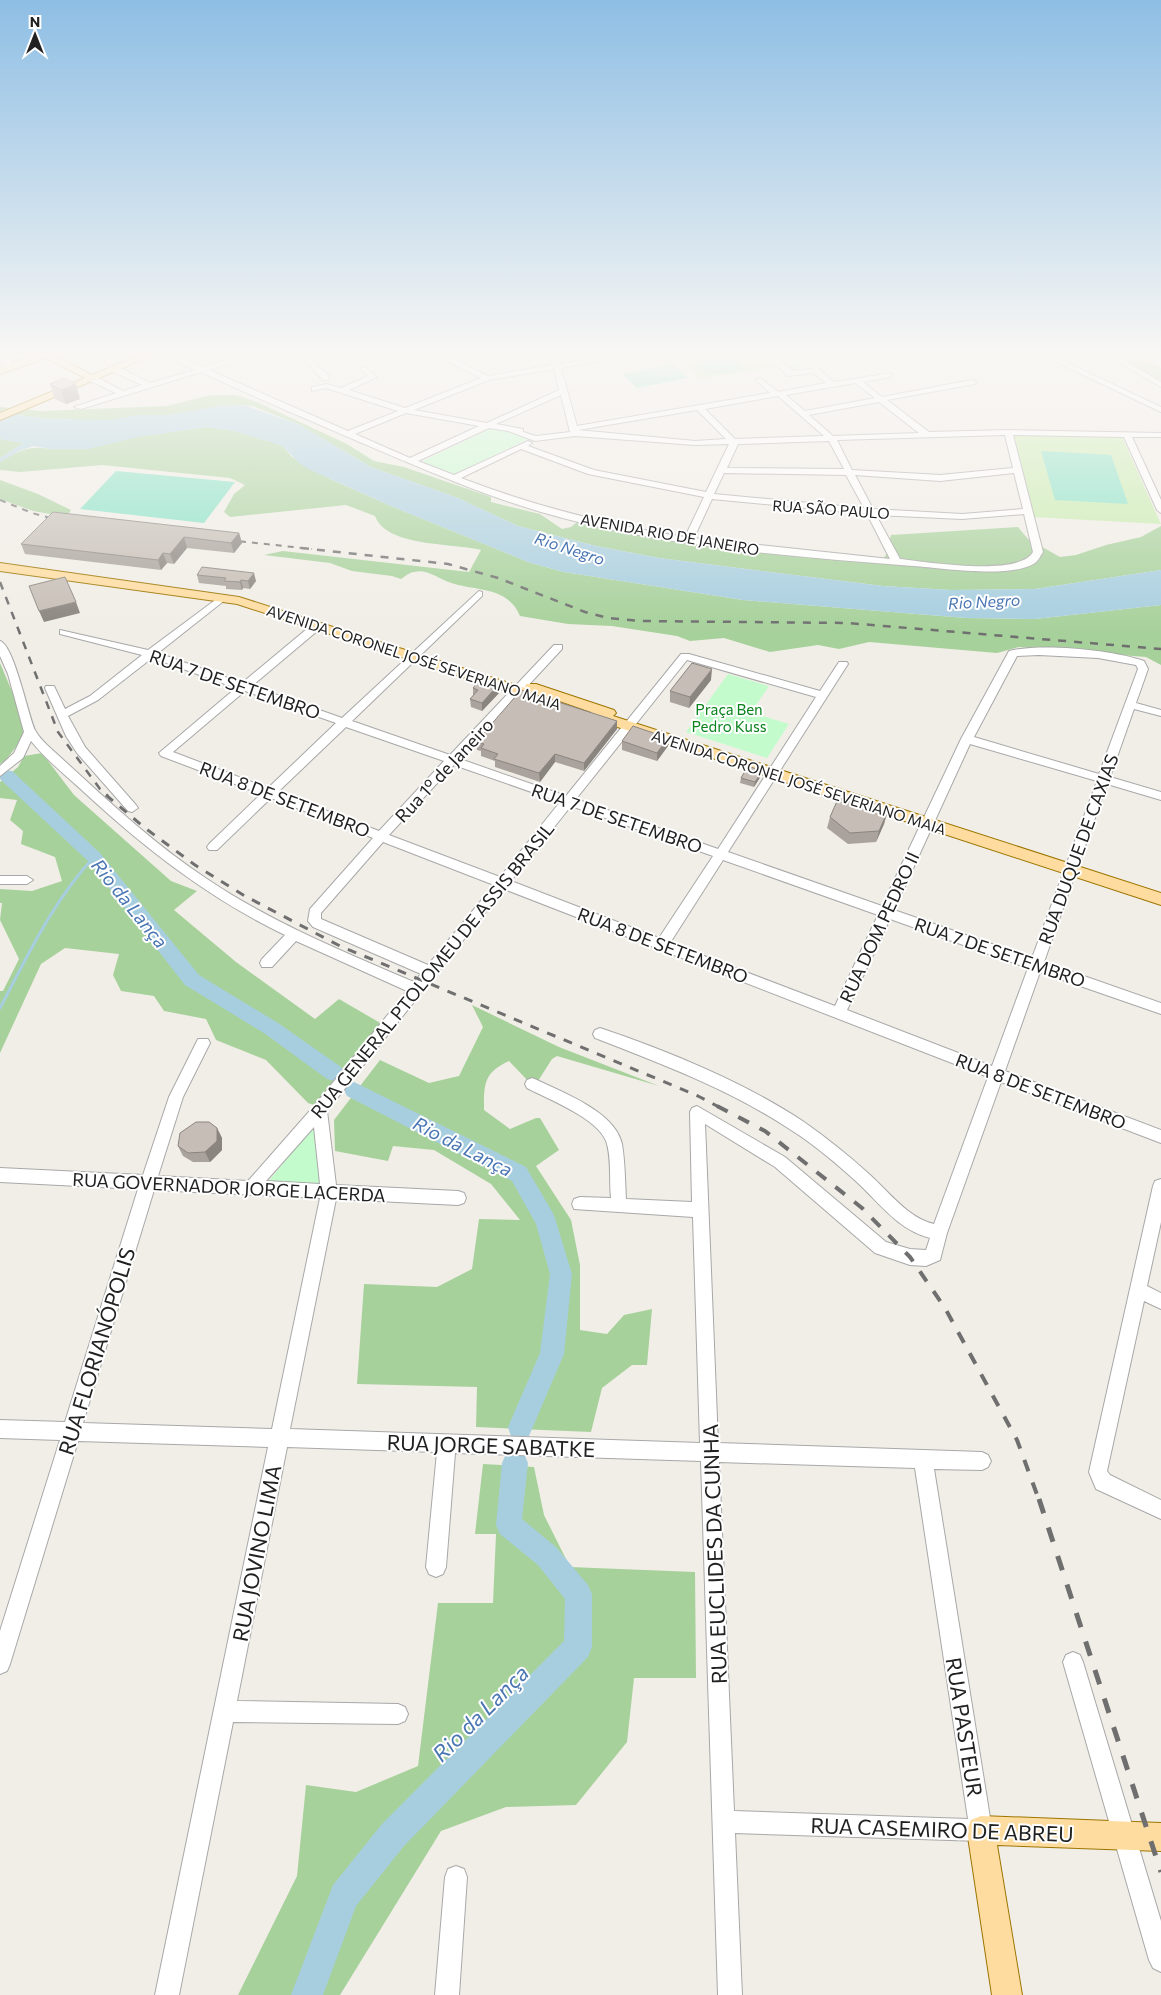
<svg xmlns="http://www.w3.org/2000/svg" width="1161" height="1995" font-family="Commissioner,sans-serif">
  <rect width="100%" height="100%" fill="#f1eee7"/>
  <path fill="#c7ecad" d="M726,353H763L778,367L701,379L680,360Z
    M1013,435L1122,437L1161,524L1032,517Z"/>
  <path fill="#a7d19b" d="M1111,353H1136L1161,368V381Z
    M211,395H236L257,402L347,444L374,461L404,467L491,497V502L540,514L562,529L571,527L577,522L686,542L880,563L886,555L891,535L1018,527L1028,539L1060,557L1076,555L1106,545L1141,537L1161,526V570L1035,589L951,590L883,586L659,558L596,546L518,526L458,498L371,467L298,424L252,406L244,405L168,415H138L109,421L51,419L0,413V407L41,411L166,406Z
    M207,427L234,431L275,443L283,446L292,457L330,479L391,506L531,563L564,572L743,600L966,618L1035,619L1161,605V665L1146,657L1019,647L997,653L869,642L839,649L818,645L770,652L724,638L690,641L677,636L612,626L568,624L520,616C507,584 471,592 446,581C436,577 426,569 414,572C410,572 404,577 401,579L392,576L352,571L330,563L264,555L283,551L469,572L481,550C453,543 386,547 375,516L346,505L230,517L224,512L234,494L245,485L230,478L102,465L20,472L0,470V462C20,450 28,445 51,449Z
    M0,439L23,443L0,458Z
    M0,480L38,494L71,510L67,517L33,511L0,499Z
    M0,663L21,713L24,736L6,760L0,764Z
    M42,753L74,795L171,881L197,891L174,910L236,962L315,1019L339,999L382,1024L319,1102L314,1105L308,1103L266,1060L216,1040L206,1019L164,1011L154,996L121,991L113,975L119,954L65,948L41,964L0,1053V991H3L19,959L0,920L2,903H0V889L32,891L62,881L55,857L21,844L23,831L10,820L17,800L0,798V782L18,767L24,756Z
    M472,1005L559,1047L659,1086L557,1056L552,1059L538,1081L530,1083L509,1061C483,1073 484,1085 484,1110L510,1129L536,1118H540L559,1150L536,1166L571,1220L580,1265V1330L607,1334L624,1315L652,1309L647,1365H632L602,1388L591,1432L476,1427L477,1387L357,1384L364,1284L437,1287L472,1269L479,1219L520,1220L491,1184L434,1150L393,1146L388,1161L335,1151L334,1120L380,1060L429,1083L459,1076L483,1027Z
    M483,1464L534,1467L544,1515L570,1567L695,1572L696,1678H634L627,1742L576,1805L506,1807L441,1831L340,1995H238L297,1876L306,1785L356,1792L418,1766L438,1603H493L496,1534H475Z"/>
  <path fill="#c4fbcd" d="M772,353H788L809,370L793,372Z
    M496,426L528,439L455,474L421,462Z
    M728,674L769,686L754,708L756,714L789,724L767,758L686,732Z
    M314,1126L321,1186L267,1183Z"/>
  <path fill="#84e1c4" d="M730,357L743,364L740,365L745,370L708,376L694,363Z
    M672,364L688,378L637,388L622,374Z
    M1041,451L1111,455L1128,504L1055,500Z
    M116,471L235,482L204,523L80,509Z"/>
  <path fill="#a7cedf" d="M244,405L298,424L371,467L458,498L518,526L596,546L659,558L883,586L951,590L1035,589L1161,570V605L1035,619L966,618L743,600L564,572L531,563L391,506L308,469L298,462L283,446L234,431L207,427L138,437L88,449H51L34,446L21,450L0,462V458L23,443L0,439V413L51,419L109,420L138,415H168L218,406Z"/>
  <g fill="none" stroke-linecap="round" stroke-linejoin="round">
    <path stroke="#a7cedf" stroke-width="3" d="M0,1008C28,955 53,901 94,857"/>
    <path fill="#a7cedf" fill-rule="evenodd" d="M6,770L12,771L100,853L199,975L278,1023L341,1067L344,1073L341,1079L334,1081L327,1079L264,1033L185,985L88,861L0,779V772Z
      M354,1082L526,1167L554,1215L572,1274L564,1354L529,1436L520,1439L511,1436L508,1427L540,1353L550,1274L536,1224L512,1181L347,1096L344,1090L347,1084Z
      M515,1450L524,1454L528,1463L522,1519L556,1547L588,1585L592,1594V1647L588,1657L404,1846L356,1906L323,1995H291L333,1885L382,1824L564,1641L565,1599L538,1565L500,1534L496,1525L502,1463L506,1454Z"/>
    <defs>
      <path id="minor" d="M161,353H171L202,367L250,353H262L209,370L348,431L398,411L326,388L312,391V387L326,384L341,388L368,376L360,369L364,367L377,377L349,390L405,408L481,378L431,353H441L488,376L553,365L549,353H557L560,364L625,353H643L561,368L577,426L770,393L756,380L760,378L778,392L826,383L813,373L788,376L764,353H772L793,371L818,368L834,382L891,373V377L863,382L882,397L972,380L976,382L975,384L887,400L929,432L1008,430L1161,433V437H1132L1161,500V513L1157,510L1124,437L1013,435L1043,552C1040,556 1039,560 1035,563C1011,579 942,568 913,566C788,556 661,547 541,512C477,493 416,466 355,440C304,418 252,396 201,372L81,409L74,407L116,393L88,380V376H94L123,391L142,385L110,370V366H116L150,383L195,370ZM554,369L559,390L487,423L414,410L489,380ZM855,383L875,398L805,411L786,395ZM561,395L570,432L536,436L523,432V429L496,424ZM778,396L824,436L735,439L705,409ZM879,402L919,433L833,436L809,415ZM697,410L726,439L695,441L578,430ZM406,413L479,426L410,458L355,434ZM489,428L508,431L535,441L575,436L695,445L729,444L706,492L594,470L528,446L532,443L528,441L454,475L418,461ZM1005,435L1013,468L940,475L852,470L837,440ZM829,441L844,469L727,468L738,444ZM521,449L588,474L704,497L685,537C608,525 534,506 461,478ZM724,473L846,475L864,508L714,494ZM1014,473L1023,509L962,514L873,509L855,475L940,481ZM712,499L867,514L890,559L694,538ZM1024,514L1033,552C1019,577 927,562 900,559L876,515L962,519Z
        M297,353H305L329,376V380H323Z
        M1037,353H1047L1161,407V412Z
        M1102,353H1112L1161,382V387Z
        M0,356L12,361L6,372L0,371L4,362L0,361Z
        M479,591L482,592V596L352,721L450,755L554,645H562V649L460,759L566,796L681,654H689L820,691L839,662H847L848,664L728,852L882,906L961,739L1009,651C1042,643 1112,650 1144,661L1148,669L1136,703L1161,710V716L1134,709L1110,777L1161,792V800L1107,784L1044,962L1161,1003V1014L1040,972L1005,1071L1161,1130V1143L1001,1082L947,1233L940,1260L926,1266L910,1265L875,1253L775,1167L705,1124L718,1443L982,1452L988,1455L991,1461L988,1467L982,1470L934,1469L992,1830L989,1838L981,1841L735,1833L742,1995H718L701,1461L455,1453L446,1567L443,1574L436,1577L429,1574L426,1567L437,1452L287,1447L237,1701L398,1704L405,1707L408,1714L405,1721L398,1724L233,1722L179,1995H155L268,1447L78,1441L10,1664L7,1671L0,1674V1631L60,1440L0,1438V1420L65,1422L138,1189L0,1182V1168L143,1175L169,1097L198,1039H208L210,1043L183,1097L158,1176L248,1181L314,1106L407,991L296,941L272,967H262L260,963L262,959L285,935C210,899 147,850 86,794C68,777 47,761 31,741L23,758L0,776V766L14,753L24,732L8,674L0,656V641C14,645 28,715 35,730C38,736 43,741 47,745C99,792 149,841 207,879C271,922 344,952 414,982L421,974L313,927L308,921L310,909L373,838L271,798L217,850H209L207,847L209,844L261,794L161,756L159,753L236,688L152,658L98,700L68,716L85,747L136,805L138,808L132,812L128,811L77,753L66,736L45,688L46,686H54L65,709L90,696L142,655L60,634V630L148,650L222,595L227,598L225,600L158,653L242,683L314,623H322V627L252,686L342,718ZM1039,655L1098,658L1136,665L1138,669L1099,774L974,737L1017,656ZM687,660L816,697L718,849L576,799ZM245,691L336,723L268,788L173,752ZM346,727L444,761L379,831L278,792ZM970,744L1097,781L1032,958L894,910ZM454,765L560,802L500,877L389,835ZM571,806L713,856L659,938L511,881ZM383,842L494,885L428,965L321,919V913ZM723,860L878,915L835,1006L670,943ZM504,889L988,1077L934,1224C908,1218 889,1192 869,1174C848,1155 827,1138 804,1122C746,1083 666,1050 600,1028L595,1030L593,1034L595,1038C662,1064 731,1090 791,1130C815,1145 837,1164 859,1184C881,1205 899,1230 930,1238L926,1250L910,1249L886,1242L785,1157L697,1106L692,1108L690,1112L692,1202L626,1199C625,1181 625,1162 622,1144C615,1112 564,1093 537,1080L532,1078L527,1080L525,1084L527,1088C548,1099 597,1118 606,1141C612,1157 609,1181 611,1198L580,1197L574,1199L572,1204L574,1209L693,1217L700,1443L290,1429L336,1199L458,1205L464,1203L466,1198L464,1193L458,1191L336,1185L327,1111ZM890,919L1028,968L992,1066L847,1010ZM314,1127L320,1184L266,1181ZM154,1190L320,1198L272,1429L83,1423ZM719,1462L915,1468L968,1819L734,1811Z
        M0,876H27L33,880L27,884H0Z
        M1161,1179V1222L1147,1286L1161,1293V1309L1144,1301L1107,1471L1110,1475L1161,1500V1519L1096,1489L1089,1472L1153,1186L1155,1181Z
        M1073,1652L1080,1655L1083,1662L1161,1921V1972L1153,1968L1149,1960L1063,1662L1066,1655Z
        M456,1866L464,1869L467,1877L459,1995H435L445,1877L448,1869Z"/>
      <path id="major" d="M38,353H56L54,355L92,375L145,353H158L0,420V413L85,378L46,358L0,374V368Z
        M0,563L239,597L525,688L526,684H536L614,710L616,713L613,716L1161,893V905L590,718L588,715L591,712L548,697L547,701H537L237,604L0,571Z
        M981,1816L1161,1823V1851L997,1845L1022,1995H992L967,1830L971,1820Z"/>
    </defs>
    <use href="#minor" stroke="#a8a8a8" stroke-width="2"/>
    <use href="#major" stroke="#9d7500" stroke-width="2"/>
    <use href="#minor" fill="#fff" fill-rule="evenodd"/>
    <use href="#major" fill="#fedca0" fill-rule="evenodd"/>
    <path stroke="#6f6f6f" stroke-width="2" stroke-dasharray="6 6" stroke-linecap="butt" d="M0,500L32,513L61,521
      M228,540L312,549"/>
    <path stroke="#6f6f6f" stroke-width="2.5" stroke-dasharray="8 8" stroke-linecap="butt" d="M301,548L448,564L498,578L585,612L608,618L640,621L848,623L1161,649
      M0,582L58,732L100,789L108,796"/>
    <path stroke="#6f6f6f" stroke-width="3" stroke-dasharray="9 9" stroke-linecap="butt" d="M106,795L145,828L195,865L245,896L340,946L698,1096L719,1107"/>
    <path stroke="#6f6f6f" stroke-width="4" stroke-dasharray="12 12" stroke-linecap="butt" d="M717,1106L765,1131L862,1208L910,1257L945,1308L1017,1440L1039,1500"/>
    <path stroke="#6f6f6f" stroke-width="5" stroke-dasharray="15 15" stroke-linecap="butt" d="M1039,1499L1161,1872"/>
  </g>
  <path fill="#aaa39d" d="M50,384L80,399L66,404L55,399Z
    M239,533L242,543L234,553L187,548L174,564L167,563L161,570L25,554L21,544Z
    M197,575L256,581L250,589L243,588L242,590L226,589V586L199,583Z
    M711,680L689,708L670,702V691Z
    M473,688L499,693L482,711L471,707L470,699L473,696Z
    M617,721V729L584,771L555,762L540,782L495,767V761L481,756V751L477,750L476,742Z
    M622,741L668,746L657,761L622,750Z
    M761,776L754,787L740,783L741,778Z
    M887,813L884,824L876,842L848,844L827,828L830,817Z
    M217,1128L222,1138V1150L210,1162H193L183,1156L178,1146Z"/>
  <path fill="#8b857f" d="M76,384L80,399L66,404L61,390Z
    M239,533L242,543L234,553L231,543Z
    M184,537L187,548L174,564L170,554Z
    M163,553L167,563L161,570L158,560Z
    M254,573L256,581L250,589L248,581Z
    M241,580L243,588L242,590L240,582Z
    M76,602L80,613L44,622L39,611Z
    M712,669L711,680L689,708L690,697Z
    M498,685L499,693L482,711V703Z
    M617,721V729L584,771V763Z
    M668,738V746L657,761V753Z
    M555,754V762L540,782L539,773Z
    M762,771L761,776L754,787L755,782Z
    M887,813L884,824L876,842L879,831Z
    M217,1128L222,1138V1150L210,1162L205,1152Z"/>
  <path fill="#c6beb6" stroke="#8b857f" d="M64,378L76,384L61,390L50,384Z
    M53,512L239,533L231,543L184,537L170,554L163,553L158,560L21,544Z
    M202,567L254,573L248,581L241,580L240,582L224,581L226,578L197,575Z
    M65,577L76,602L39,611L29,586Z
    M692,663L712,669L690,697L670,691Z
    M481,679L498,685L482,703L470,699L478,690L473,688Z
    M521,690L617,721L584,763L555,754L539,773L494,759L498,754L481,748L484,744L476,742Z
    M633,726L668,738L657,753L622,741Z
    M748,766L762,771L755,782L741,778Z
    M862,798L870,800L887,813L879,831L850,833L830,817L838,799Z
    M196,1122H209L217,1128V1141L205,1152L188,1153L178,1146L180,1133Z"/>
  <linearGradient id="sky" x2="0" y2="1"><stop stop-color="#8ebee4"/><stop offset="0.56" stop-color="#f9f7f4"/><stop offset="1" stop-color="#f9f7f4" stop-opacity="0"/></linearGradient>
  <rect width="1161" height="632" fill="url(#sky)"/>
  <g text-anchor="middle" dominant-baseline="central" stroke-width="4" stroke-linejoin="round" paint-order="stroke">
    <g font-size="15" fill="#212121" stroke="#fff">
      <text transform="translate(831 509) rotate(4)">RUA SÃO PAULO</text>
      <text transform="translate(670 534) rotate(10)">AVENIDA RIO DE JANEIRO</text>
      <text transform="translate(414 657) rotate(18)">AVENIDA CORONEL JOSÉ SEVERIANO MAIA</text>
      <text transform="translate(799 782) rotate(18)">AVENIDA CORONEL JOSÉ SEVERIANO MAIA</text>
    </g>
    <g font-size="15" fill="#0a831d" stroke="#fff">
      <text x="729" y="709">Praça Ben<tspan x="729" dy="17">Pedro Kuss</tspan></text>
    </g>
    <g font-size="16" font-style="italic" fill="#4a76b3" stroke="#fff">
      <text transform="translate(570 548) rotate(18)">Rio Negro</text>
      <text transform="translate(984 601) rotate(-3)">Rio Negro</text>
    </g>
    <g font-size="18" fill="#212121" stroke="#fff">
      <text transform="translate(235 684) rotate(19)">RUA 7 DE SETEMBRO</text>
      <text transform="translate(444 770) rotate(-47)">Rua 1º de Janeiro</text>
      <text transform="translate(285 799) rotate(21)">RUA 8 DE SETEMBRO</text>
      <text transform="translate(617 818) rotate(19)">RUA 7 DE SETEMBRO</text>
      <text transform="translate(1078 849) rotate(-70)">RUA DUQUE DE CAXIAS</text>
      <text transform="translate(879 927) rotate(-65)">RUA DOM PEDRO II</text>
      <text transform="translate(663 945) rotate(21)">RUA 8 DE SETEMBRO</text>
      <text transform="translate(1000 952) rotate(19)">RUA 7 DE SETEMBRO</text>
      <text transform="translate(432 970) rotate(-51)">RUA GENERAL PTOLOMEU DE ASSIS BRASIL</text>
      <text transform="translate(1041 1091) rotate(21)">RUA 8 DE SETEMBRO</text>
      <text transform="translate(229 1187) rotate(3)">RUA GOVERNADOR JORGE LACERDA</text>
    </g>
    <g font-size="19" font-style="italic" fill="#4a76b3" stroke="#fff">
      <text transform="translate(130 903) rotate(51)">Rio da Lança</text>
      <text transform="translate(463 1146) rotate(27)">Rio da Lança</text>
    </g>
    <g font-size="21" fill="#212121" stroke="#fff">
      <text transform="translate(96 1351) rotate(-73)">RUA FLORIANÓPOLIS</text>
      <text transform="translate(491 1445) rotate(2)">RUA JORGE SABATKE</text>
      <text transform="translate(256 1553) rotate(-79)">RUA JOVINO LIMA</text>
      <text transform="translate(714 1554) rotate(-92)">RUA EUCLIDES DA CUNHA</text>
      <text transform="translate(965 1727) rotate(81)">RUA PASTEUR</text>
      <text transform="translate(942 1829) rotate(2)">RUA CASEMIRO DE ABREU</text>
    </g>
    <g font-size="22" font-style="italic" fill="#4a76b3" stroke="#fff">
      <text transform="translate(480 1713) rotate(-45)">Rio da Lança</text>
    </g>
  </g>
  <g transform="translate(35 35)" stroke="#ffffff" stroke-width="4" paint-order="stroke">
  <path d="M0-4L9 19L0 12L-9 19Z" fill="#212121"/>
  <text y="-8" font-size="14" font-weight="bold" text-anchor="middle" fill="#212121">N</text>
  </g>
</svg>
